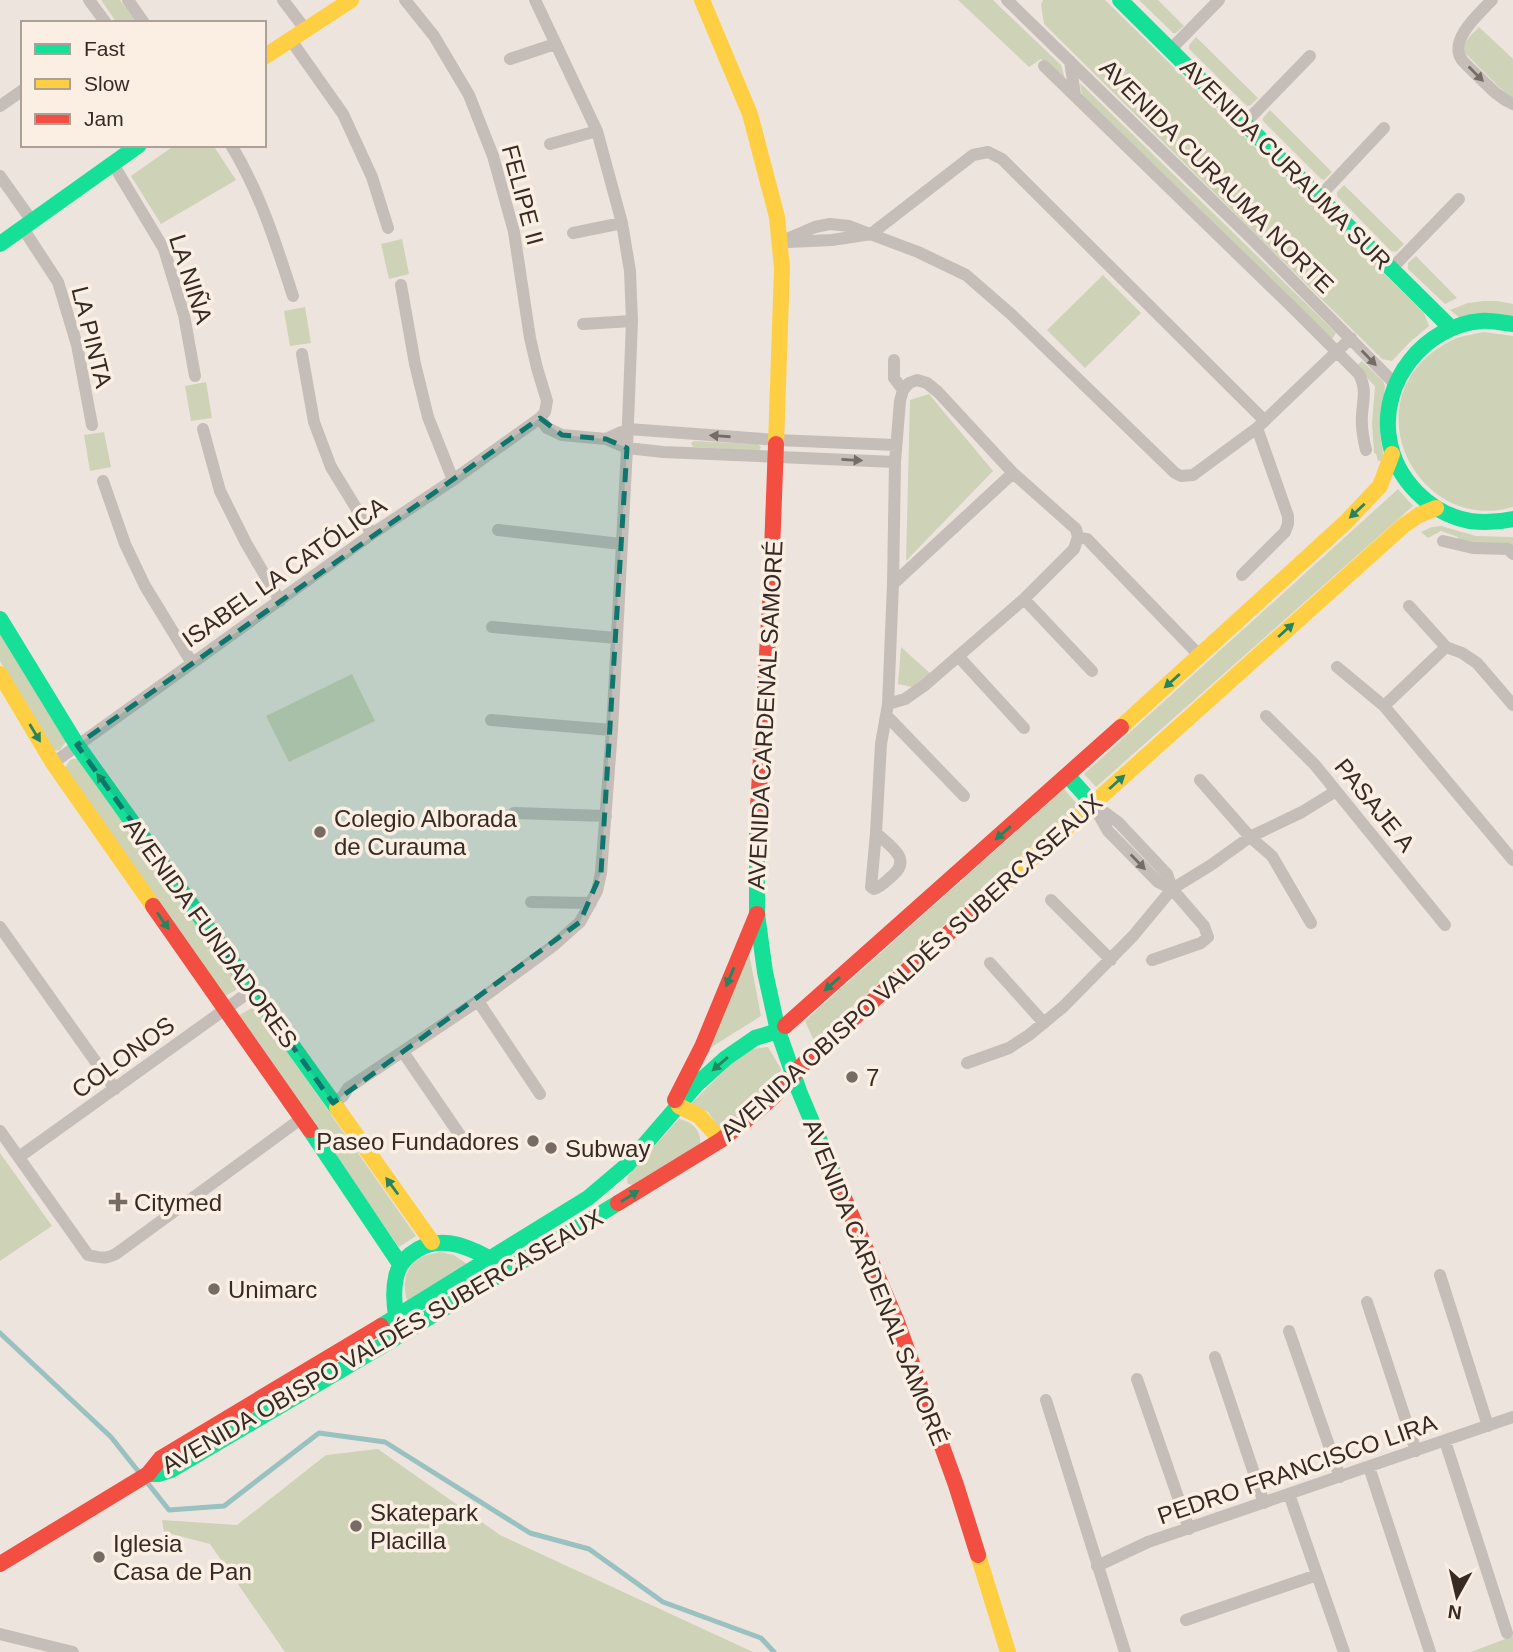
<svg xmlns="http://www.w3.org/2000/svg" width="1513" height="1652" font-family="Helvetica,sans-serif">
  <rect width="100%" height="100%" fill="#ede5dd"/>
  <path fill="#ced2b6" d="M101,0H120L137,23H117Z
    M958,0H993L1061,65L1066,82L1041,59L1029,67Z
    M1043,0H1105L1424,313L1429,326L1410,342L1392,361L1382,359L1044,24L1041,5Z
    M1139,0H1158L1184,26L1176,33H1173Z
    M1479,27L1513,59V100L1510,98L1465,53C1462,41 1472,35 1479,27Z
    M1196,37L1258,98L1251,105L1247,106L1189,49V45Z
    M1080,83L1336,333L1333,338L1330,339L1082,97Z
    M1270,110L1332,172L1324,180L1321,179L1263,121V118Z
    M175,145H213L236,180L161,224L131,176Z
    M1344,185L1404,244L1396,252L1391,251L1337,196V192Z
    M402,239L409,274L389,279L381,244Z
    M1416,256L1457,298L1445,304L1408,269V263Z
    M1103,275L1141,313L1085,368L1047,330Z
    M1483,301H1497L1513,304V319L1459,317L1450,310L1468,303Z
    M305,307L311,343L290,346L284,311Z
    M1484,332L1513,336V507C1425,533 1359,420 1426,358C1435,350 1446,342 1457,338C1466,335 1475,334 1484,332Z
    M1362,361L1383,381L1385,386L1380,434L1384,460L1378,461L1376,454L1374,453L1372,423L1375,387L1374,385L1356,367Z
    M206,382L212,418L191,421L185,386Z
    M929,394L993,471L906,561L910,400Z
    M104,432L111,467L90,471L84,435Z
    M694,441L758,444L761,447L759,451L693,447L691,443Z
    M1398,489L1413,506L1096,787L1084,774Z
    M1441,526L1476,536L1513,537V547L1458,542V537L1441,531L1428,538L1421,532L1432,527Z
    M0,629L67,740L60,750L53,751L0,661Z
    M901,647L932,675L916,688L898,684Z
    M352,674L375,721L289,762L266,716Z
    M82,757L242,986L224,997L64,769L70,760Z
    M1064,789L1078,805L814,1041L805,1021Z
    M747,943L761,1016L710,1048Z
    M255,1006L416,1236L399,1247L238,1016Z
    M768,1047L781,1069L778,1080L721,1130L708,1112L691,1104L730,1065L751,1049Z
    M679,1119C691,1121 702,1130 700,1144L633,1185L628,1184L627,1181L628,1176Z
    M0,1153L52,1226L0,1261Z
    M440,1252L454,1255L467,1264L407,1301C403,1286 404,1269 418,1259C423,1255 433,1254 440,1252Z
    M378,1449L500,1535L753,1652H285L210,1544L164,1532L162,1520L237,1525L326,1455Z
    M1513,1636V1652H1471Z"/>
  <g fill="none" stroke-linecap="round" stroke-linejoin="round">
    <path stroke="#98c1c0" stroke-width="5" d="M0,1333L111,1437L169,1510L224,1506L319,1433L385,1442L530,1533L589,1549L663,1602L761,1638L774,1652"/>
    <path stroke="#c5bdb7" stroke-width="12" d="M89,0L106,23
      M128,0L144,23
      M283,0L305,29
      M1007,0L1252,239L1395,384
      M1492,0C1479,14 1448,40 1462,60C1467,66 1473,71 1478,76C1489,87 1499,98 1513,104
      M290,39L343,114L372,177L388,228
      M1170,50L1219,0
      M510,59L555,44
      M1070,61L1075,95
      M1044,66L1297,312L1359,374C1367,391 1363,397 1362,415C1361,427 1363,438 1366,450
      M0,106L23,90
      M1245,123L1310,56
      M550,144L597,131
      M231,145C260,192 276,244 293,296
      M113,164L164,249L184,315L195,376
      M0,176L32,221
      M1319,197L1384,128
      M22,227L58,282L77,345L92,425
      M573,233L622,223
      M780,242L815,227L830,224L849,226L918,252L966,275L1012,315L1175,473L1181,476L1193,475L1257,428L1351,338
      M788,242L832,240L871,234L973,155L988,152L1002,159L1264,420
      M1392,268L1459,199
      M401,285L415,364L428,417L453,480
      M583,324L632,321
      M302,354L314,422L331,467L372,534
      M894,360V378L903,390
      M540,418L547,428L562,435L606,439L627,448L663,452L895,462
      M203,429L220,491L246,543L280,601
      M606,439L628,429L777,440L896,445
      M103,481L125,544L145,586L192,663
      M498,530L621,544
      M1443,541L1473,548L1508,549L1513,554
      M1242,575L1285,532L1288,524V516L1257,428
      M893,584L1013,473
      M1024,599L1092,671
      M1409,606L1446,647L1462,653L1477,663L1513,705
      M492,627L616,638
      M958,656L1024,728
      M1337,667L1384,706L1513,860
      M888,704L905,699L925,685L1024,599L1074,549L1078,537
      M1384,706L1446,647
      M886,715L964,796
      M1266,716L1315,765L1445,925
      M491,720L612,730
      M53,763L372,534L453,480L540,418L545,412L547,401L537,368L530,338L514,232L493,156L469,95L434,36L405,0
      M1200,780L1250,837L1272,856L1311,923
      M1093,804L1118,822L1167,874L1172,889L1204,926L1208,937L1201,943L1152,960
      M1094,806L1108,831L1158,882L1172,889
      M514,813L606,816
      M876,833C890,846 913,859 892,876C886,881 881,887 874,889L871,887L876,833L881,744L888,704L893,584L895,462L900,401L903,390L909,383L917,380L927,383L938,392L1013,473L1076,529L1078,537L1087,539L1200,656
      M1051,900L1111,960
      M531,902L591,903
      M0,927L115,1089
      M990,963L1044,1023
      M478,1001L540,1094
      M403,1052L466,1144
      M967,1063L1009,1048L1029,1035L1063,1007L1133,936L1172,889L1211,865L1250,837L1302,812L1336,791
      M333,1103L343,1096L348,1088L478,1001L553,946L580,922L597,891L601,873L612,730L627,448L632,321L630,271L622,223L597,131L535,0
      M0,1131L88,1255C102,1258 108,1260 120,1251L302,1118
      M19,1157L252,990
      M1440,1275L1488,1426
      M1367,1302L1416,1451
      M1289,1331L1340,1477
      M1215,1357L1264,1503
      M1137,1379L1189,1529
      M1046,1400L1125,1652
      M1445,1441L1507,1633
      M1369,1467L1430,1652
      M1289,1494L1344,1652
      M1097,1566L1148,1542L1513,1417
      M1186,1620L1317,1575
      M0,1634L73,1652"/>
    <path stroke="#16e098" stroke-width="16" d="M1120,0L1451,328
      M0,244L139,145
      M1513,324C1502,323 1492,320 1481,321C1424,326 1380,382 1389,438C1395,479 1430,514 1470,521C1485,523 1499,522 1513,519
      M0,619L77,745L337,1108
      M1068,776L1093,804
      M757,825V914L765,972L778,1031L799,1091L838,1184
      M310,1130L400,1264
      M396,1316C394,1303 393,1290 396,1277C398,1267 403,1260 411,1254C436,1234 463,1244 489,1258
      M381,1326L588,1198L627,1165L696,1085L726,1058L755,1038L778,1031L785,1026
      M148,1474H158L171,1470L380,1347L618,1203"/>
    <path stroke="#ffcf43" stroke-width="16" d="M702,0L750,114L777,217L782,268L776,444
      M264,57L351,0
      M0,674L53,763L153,906
      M1121,727L1346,522L1380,486L1392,454
      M971,913L1403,526L1419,515L1436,508
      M679,1106L699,1116L721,1140
      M337,1108L432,1242
      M978,1555L1008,1652"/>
    <path stroke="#f24e42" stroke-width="16" d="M757,825L770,603L776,444
      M153,906L310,1130
      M785,1026L1121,727
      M675,1100L702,1047L757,914
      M838,1184L897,1322L956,1485L978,1555
      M618,1203L721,1140L755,1113L774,1096L809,1058L971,913
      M0,1564L148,1474L161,1458L381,1326"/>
  </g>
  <defs><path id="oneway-solid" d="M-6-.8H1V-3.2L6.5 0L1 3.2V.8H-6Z" transform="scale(1.75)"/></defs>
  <g fill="#766c67">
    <use href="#oneway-solid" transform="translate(1476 74) rotate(45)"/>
    <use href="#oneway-solid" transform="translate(1369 358) rotate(46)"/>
    <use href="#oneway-solid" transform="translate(720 436) rotate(-176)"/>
    <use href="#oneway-solid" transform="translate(852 460) rotate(3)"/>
    <use href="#oneway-solid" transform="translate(1138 862) rotate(46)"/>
  </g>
  <g fill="#26855e">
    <use href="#oneway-solid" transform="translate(1357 511) rotate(137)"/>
    <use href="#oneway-solid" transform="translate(1286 630) rotate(-42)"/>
    <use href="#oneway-solid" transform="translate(1172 681) rotate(138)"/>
    <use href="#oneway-solid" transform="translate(35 733) rotate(59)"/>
    <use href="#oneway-solid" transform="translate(103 782) rotate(-126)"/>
    <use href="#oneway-solid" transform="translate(1117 782) rotate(-42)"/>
    <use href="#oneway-solid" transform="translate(1003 833) rotate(139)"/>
    <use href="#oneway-solid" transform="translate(163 921) rotate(55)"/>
    <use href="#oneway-solid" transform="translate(730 977) rotate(113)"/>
    <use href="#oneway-solid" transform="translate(832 984) rotate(139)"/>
    <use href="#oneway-solid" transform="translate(720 1064) rotate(139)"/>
    <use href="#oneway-solid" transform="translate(392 1186) rotate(-126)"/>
    <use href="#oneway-solid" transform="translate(630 1196) rotate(-32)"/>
  </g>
  <path fill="#0f766e" fill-opacity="0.2" stroke="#0f766e" stroke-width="5" stroke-dasharray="14 9" stroke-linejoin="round" d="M540,418L562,435L606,439L627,448L601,873L580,922L333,1103L77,745Z"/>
  <g fill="#766b65" stroke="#fbefe3" stroke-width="2.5">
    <circle cx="320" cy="832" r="7"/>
    <circle cx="852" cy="1077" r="7"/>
    <circle cx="533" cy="1141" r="7"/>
    <circle cx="551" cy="1148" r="7"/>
    <path d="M114.5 1191.5h7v7h7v7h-7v7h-7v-7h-7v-7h7z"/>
    <circle cx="214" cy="1289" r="7"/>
    <circle cx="356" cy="1526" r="7"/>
    <circle cx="99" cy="1557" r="7"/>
  </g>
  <g text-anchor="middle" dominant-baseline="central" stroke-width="7" stroke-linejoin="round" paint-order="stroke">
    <g font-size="24" fill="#362a25" stroke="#fbefe3">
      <text transform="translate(1286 164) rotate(45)">AVENIDA CURAUMA SUR</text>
      <text transform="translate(1217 176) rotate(45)">AVENIDA CURAUMA NORTE</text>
      <text transform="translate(523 195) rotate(75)">FELIPE II</text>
      <text transform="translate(191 279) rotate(72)">LA NIÑA</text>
      <text transform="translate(92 337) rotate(76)">LA PINTA</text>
      <text transform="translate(284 572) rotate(-35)">ISABEL LA CATÓLICA</text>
      <text transform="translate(765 715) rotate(-87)">AVENIDA CARDENAL SAMORÉ</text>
      <text transform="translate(1375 805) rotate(51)">PASAJE A</text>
      <text transform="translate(211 933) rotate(54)">AVENIDA FUNDADORES</text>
      <text transform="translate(911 967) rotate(-42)">AVENIDA OBISPO VALDÉS SUBERCASEAUX</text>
      <text transform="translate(123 1057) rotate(-36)">COLONOS</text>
      <text transform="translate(876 1282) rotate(68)">AVENIDA CARDENAL SAMORÉ</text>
      <text transform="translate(382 1341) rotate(-30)">AVENIDA OBISPO VALDÉS SUBERCASEAUX</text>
      <text transform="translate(1297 1469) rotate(-19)">PEDRO FRANCISCO LIRA</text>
    </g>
    <g font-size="24" fill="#362a25" stroke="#fbefe3" text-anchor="start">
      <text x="334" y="818">Colegio Alborada<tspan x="334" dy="28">de Curauma</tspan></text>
      <text x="866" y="1077">7</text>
      <text x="519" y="1141" text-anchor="end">Paseo Fundadores</text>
      <text x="565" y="1148">Subway</text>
      <text x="134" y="1202">Citymed</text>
      <text x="228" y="1289">Unimarc</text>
      <text x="370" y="1512">Skatepark<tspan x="370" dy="28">Placilla</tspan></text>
      <text x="113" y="1543">Iglesia<tspan x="113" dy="28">Casa de Pan</tspan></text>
    </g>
  </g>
  <rect x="21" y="21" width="245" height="126" fill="#fbefe3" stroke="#aca097" stroke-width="2"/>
  <rect x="35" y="44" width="35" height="10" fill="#16e098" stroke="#aca097" stroke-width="2"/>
  <text x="84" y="56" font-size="21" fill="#362a25">Fast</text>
  <rect x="35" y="79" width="35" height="10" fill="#ffcf43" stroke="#aca097" stroke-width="2"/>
  <text x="84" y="91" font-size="21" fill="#362a25">Slow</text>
  <rect x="35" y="114" width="35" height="10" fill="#f24e42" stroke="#aca097" stroke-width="2"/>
  <text x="84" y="126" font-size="21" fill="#362a25">Jam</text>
  <g transform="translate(1457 1596) rotate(188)" stroke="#fbefe3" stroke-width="5" paint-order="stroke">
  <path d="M0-5L12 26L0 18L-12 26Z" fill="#362a25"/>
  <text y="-10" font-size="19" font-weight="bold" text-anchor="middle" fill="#362a25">N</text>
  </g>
</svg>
